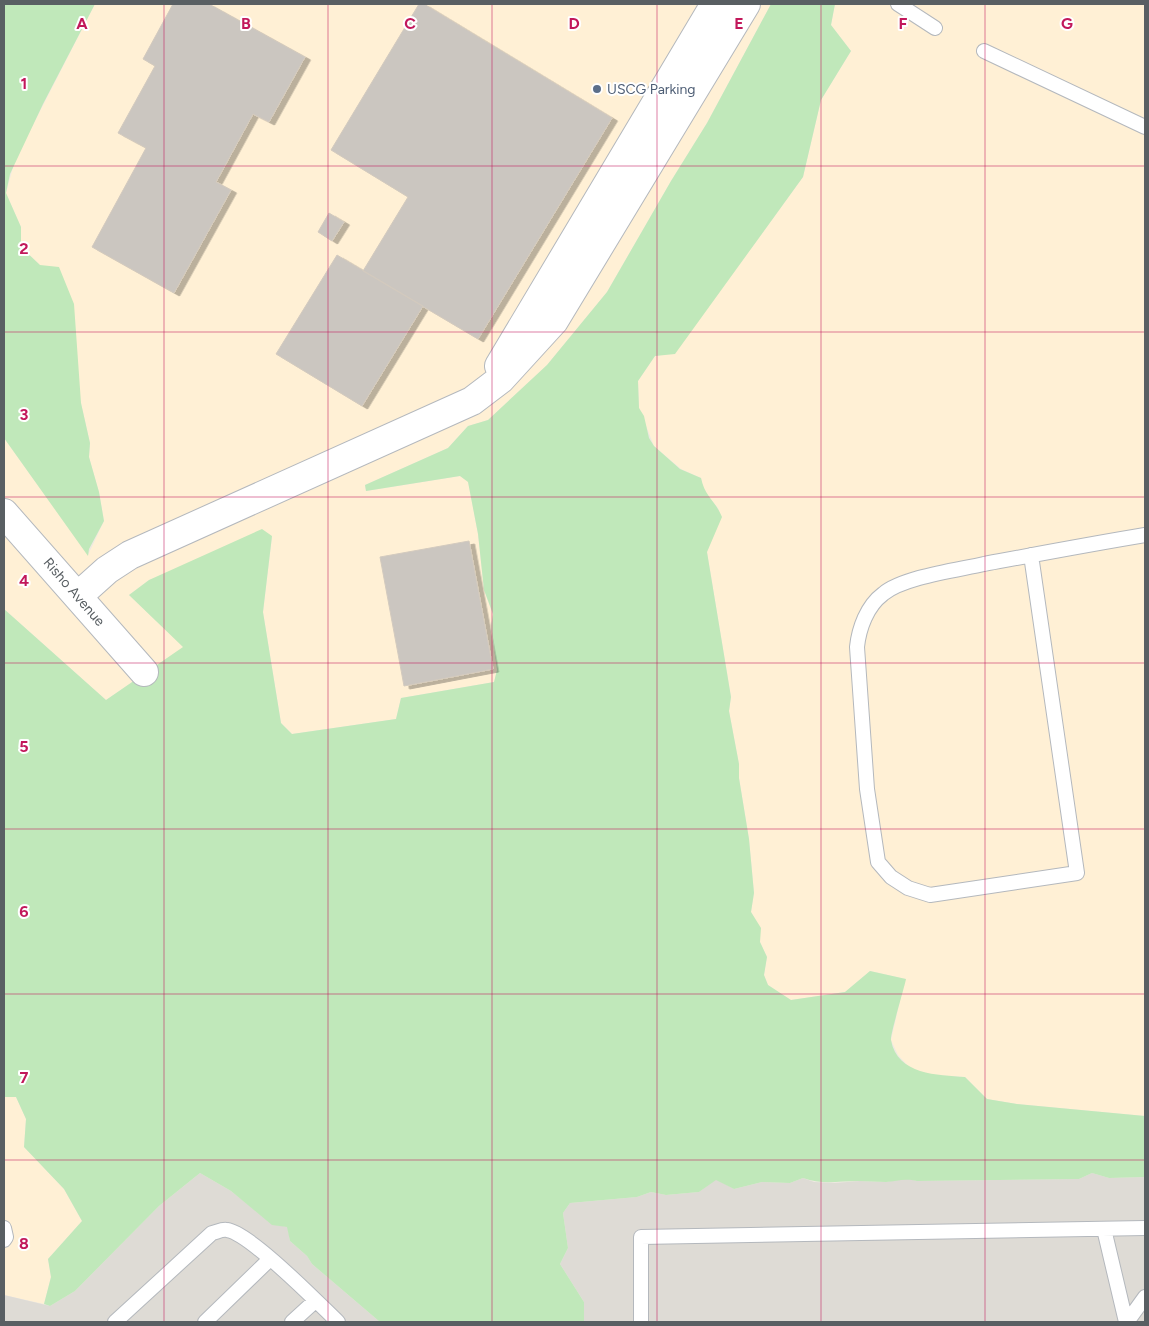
<svg xmlns="http://www.w3.org/2000/svg" width="1149" height="1326" font-family="Figtree,sans-serif">
  <defs>
    <filter id="shadow"><feDropShadow dx="5.5" dy="3" stdDeviation="0" flood-color="#0004"/></filter>
  </defs>
  <rect width="100%" height="100%" fill="#eee9e1"/>
  <path fill="#fff0d5" d="M95,4H771L707,123L671,181L607,292L547,365L488,420L468,426L448,448L365,485L366,491L460,476L468,481L478,534L484,590L493,615L491,626L497,670L494,682L401,698L396,719L292,734L281,723L263,612L272,537L149,580L129,595L184,647L106,700L4,609V438L88,555L104,521L99,492L89,457L90,443L81,403L40,265L21,247V227L6,193L15,160Z
    M835,4H1145V1116L1017,1104L987,1099L965,1077L933,1075L911,1069L898,1055L891,1040L905,979L870,971L845,992L791,1000L768,985L764,975L767,957L760,942V928L751,912L754,893L749,839L739,778V764L729,711L731,697L707,552L721,517L718,508L704,491L701,478L681,469L654,446L639,408L638,381L655,356L675,353L803,177L821,100L851,51L831,25Z
    M4,1097H16L26,1119L24,1147L64,1189L82,1221L48,1259L51,1277L44,1304L4,1295Z"/>
  <path fill="#dedbd5" d="M200,1173L231,1191L272,1224L288,1227L290,1241L307,1256L312,1264L380,1322H4V1295L50,1306L75,1291L159,1206Z
    M1092,1173L1109,1178L1145,1177V1322H584V1302L560,1264L568,1248L563,1213L570,1203L637,1197L651,1192L666,1195L699,1192L716,1179L734,1189L762,1182L790,1183L803,1178L814,1182L835,1183L859,1181L887,1182L905,1178L917,1181L1079,1179Z"/>
  <path fill="#c0e8ba" d="M4,4H95L43,104L10,174L6,193L21,227V247L40,265L59,267L74,304L81,403L90,443L89,457L99,492L104,521L89,549L88,556L4,438Z
    M771,4H835L831,25L851,51L821,100L803,177L675,354L655,356L638,381L639,408L644,416L649,438L654,446L680,469L701,478C705,497 715,500 722,517L707,552L731,697L729,711L739,764V778L749,839L754,893L751,912L761,928L760,942L767,957L764,975L768,985L791,1000L845,992L870,971L906,979C904,989 890,1035 891,1040C897,1075 938,1075 965,1077L987,1099L1017,1104L1145,1116V1177L1109,1178L1092,1173L1079,1179L917,1181C905,1178 897,1181 886,1182C876,1182 867,1181 858,1181C838,1181 822,1185 803,1178L790,1183L762,1182L734,1189L716,1180L699,1192L666,1195L651,1192L637,1197L570,1203L563,1213L568,1248L560,1264L584,1302V1322H380L312,1264L307,1256L290,1241L287,1227L272,1225L231,1191L200,1173L159,1206L75,1291L50,1306L44,1304L51,1277L48,1259L82,1221L64,1189L24,1147L26,1119L16,1097H4V609L106,700L183,647L129,595L149,580L262,529L272,536L263,612L281,723L292,734L396,719L401,698L494,682L497,670L491,626L493,614L484,590L478,534L468,482L460,476L366,491L365,485L448,448L468,426L488,420L547,365L607,292L671,181L707,123Z"/>
  <path fill="#cbc6c0" stroke="#d3cabe" filter="url(#shadow)" d="M173,4H209L305,57L269,122L253,114L216,182L231,190L174,293L92,247L146,148L118,133L155,66L143,59Z
    M419,4H424L612,118L478,339L363,271L408,197L331,150Z
    M329,213L344,222L332,241L318,232Z
    M337,255L423,306L362,406L276,354Z
    M469,541L493,669L404,686L380,557Z"/>
  <g fill="none" stroke-linecap="round" stroke-linejoin="round">
    <defs>
      <path id="lane" d="M898,4L935,28
        M984,51L1145,127
        M1031,555L1077,873L930,895L908,888L891,877L878,862L867,789L857,647C859,628 867,606 883,594C903,577 958,570 984,564C1038,554 1091,544 1145,535
        M4,1228L6,1237L4,1240
        M1104,1229L1126,1322
        M115,1322L212,1233C217,1232 222,1229 227,1230C250,1233 318,1303 338,1322
        M205,1322L270,1259
        M292,1322L315,1301
        M641,1322V1237L1145,1228
        M1127,1322L1145,1297"/>
      <path id="street" d="M499,366L715,4
        M4,513L144,672
        M78,596L107,570L130,555L472,401L501,379L554,321L746,4"/>
    </defs>
    <use href="#lane" stroke="#b4b8bd" stroke-width="16"/>
    <use href="#street" stroke="#b4b8bd" stroke-width="30"/>
    <use href="#lane" stroke="#fff" stroke-width="14"/>
    <use href="#street" stroke="#fff" stroke-width="28"/>
  </g>
  <path fill="none" stroke="#c2185b" stroke-width="1" stroke-opacity="0.55" d="M164,4V1322M328,4V1322M492,4V1322M657,4V1322M821,4V1322M985,4V1322M4,166H1145M4,332H1145M4,497H1145M4,663H1145M4,829H1145M4,994H1145M4,1160H1145"/>
  <circle fill="#5c6f8a" stroke="#fff" stroke-width="2" cx="597" cy="89" r="5"/>
  <g text-anchor="middle" dominant-baseline="central" stroke-width="4" stroke-linejoin="round" paint-order="stroke">
    <g font-size="14" fill="#4e5e75" stroke="#fff" text-anchor="start">
      <text x="607" y="89">USCG Parking</text>
    </g>
    <g font-size="14" fill="#595f63" stroke="#fff">
      <text transform="translate(74 592) rotate(49)">Risho Avenue</text>
    </g>
  </g>
  <g font-size="16" text-anchor="middle" font-weight="bold" fill="#c2185b" stroke="#fff" stroke-width="4" stroke-linejoin="round" paint-order="stroke">
    <text x="82" y="29">A</text>
    <text x="246" y="29">B</text>
    <text x="410" y="29">C</text>
    <text x="574" y="29">D</text>
    <text x="739" y="29">E</text>
    <text x="903" y="29">F</text>
    <text x="1067" y="29">G</text>
    <text x="24" y="89">1</text>
    <text x="24" y="254">2</text>
    <text x="24" y="420">3</text>
    <text x="24" y="586">4</text>
    <text x="24" y="752">5</text>
    <text x="24" y="917">6</text>
    <text x="24" y="1083">7</text>
    <text x="24" y="1249">8</text>
  </g>
  <rect width="1149" height="1326" fill="none" stroke="#595f63" stroke-width="10"/>
</svg>
